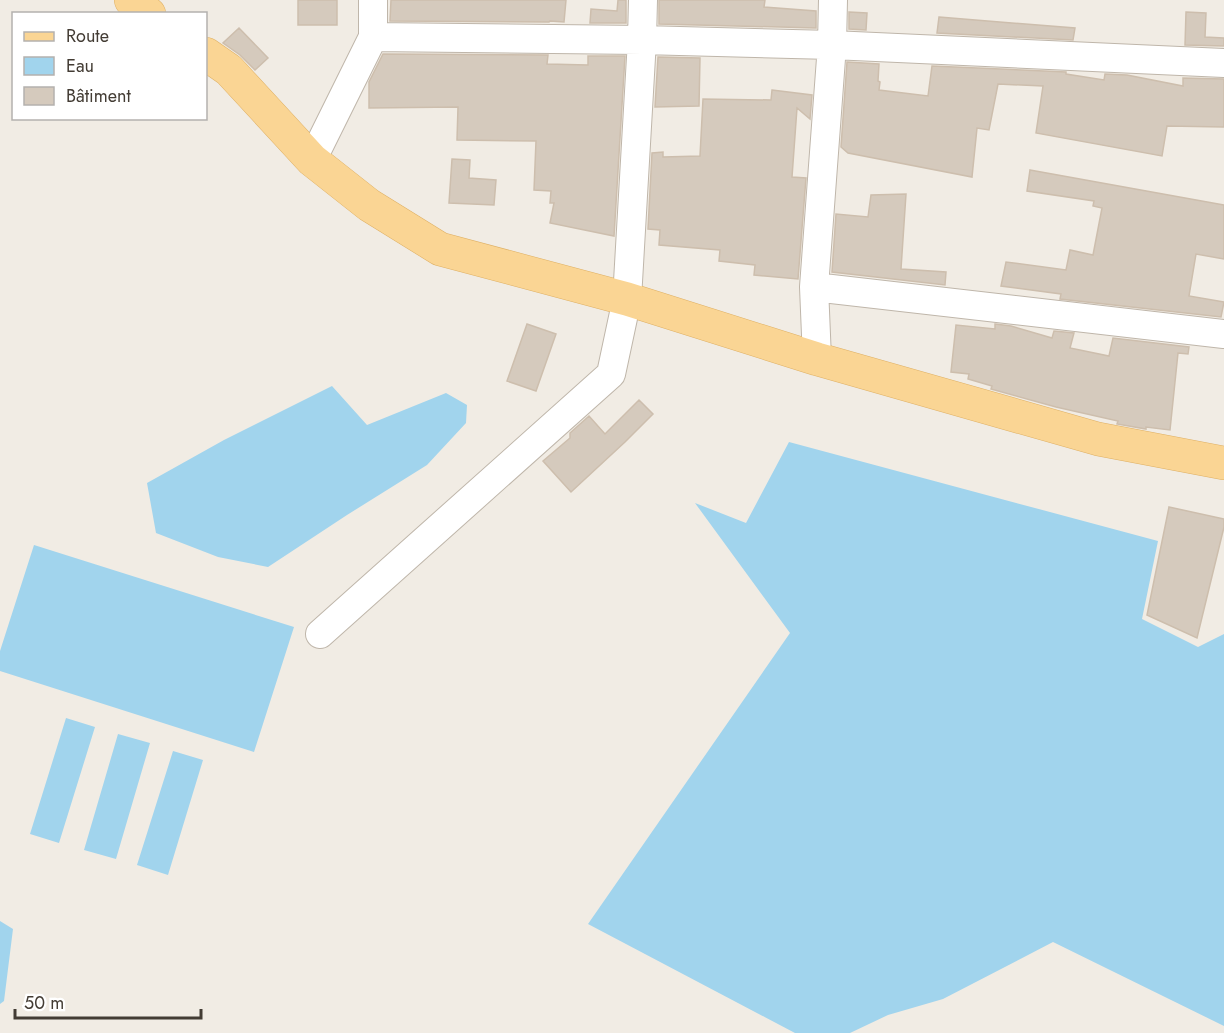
<svg xmlns="http://www.w3.org/2000/svg" width="1224" height="1033" font-family="Jost,sans-serif">
  <rect width="100%" height="100%" fill="#f1ece4"/>
  <path fill="#a1d4ed" d="M332,386L367,425L446,393L467,405L466,423L427,465L347,515L268,567L218,557L156,533L147,483L224,440Z
    M789,442L1158,541L1142,619L1198,647L1224,634V1026L1053,942L943,999L888,1015L850,1033H795L588,924L790,633L695,503L746,523Z
    M34,545L294,627L254,752L0,671V651Z
    M66,718L95,727L59,843L30,834Z
    M118,734L150,743L116,859L84,850Z
    M173,751L203,760L168,875L137,865Z
    M0,921L13,929L4,1001L0,1004Z"/>
  <path fill="#d5cabd" stroke="#cdbead" stroke-width="1.5" d="M298,0H337V25H298Z
    M391,0H566L564,22L550,21L549,22L390,21Z
    M618,0H626V23H590L591,9L617,11Z
    M659,0H765L764,7L816,11V28L659,24Z
    M849,12L867,13L866,30L849,29Z
    M1186,12L1206,13L1205,37L1224,38V46L1185,45Z
    M939,17L1075,28L1073,40L937,33Z
    M239,28L268,58L255,70L240,55L223,43Z
    M383,54L548,55L547,64L588,65V56H625L614,236L550,223L554,203H550L551,191L534,190L536,141L457,140L458,107L369,108V82Z
    M658,57L700,58L699,106L655,107Z
    M847,62L879,64L878,81L880,82L879,90L928,96L932,66L1066,72V74L1104,80L1105,74L1127,75L1183,86V78L1224,79V127L1167,126L1162,156L1036,133L1043,86L998,84L989,130L977,128L972,177L848,153L841,147Z
    M772,90L812,95L810,119L797,108L792,177L806,178L798,279L754,275L755,265L719,261L720,250L659,245L660,230L648,229L652,153L663,152V157L700,156L703,99L771,100Z
    M452,159L470,160L469,178L496,180L494,205L449,203Z
    M1030,170L1224,205V259L1196,254L1189,296L1224,302L1221,317L1060,299L1061,294L1001,286L1006,262L1066,270L1070,250L1093,255L1102,208L1093,206L1094,201L1027,191Z
    M906,194L901,269L946,272L945,285L832,272L836,214L868,217L871,195Z
    M527,324L556,334L536,391L507,381Z
    M995,324L1011,326L1052,338L1054,331L1074,333L1070,348L1109,356L1113,338L1189,347L1188,354L1178,353L1170,430L1146,427V429L1117,424L1118,421L1056,407L991,389L992,386L968,379L969,374L951,372L956,325L995,329Z
    M639,400L653,414L625,442L571,492L543,461L570,438V433L589,416L605,434Z
    M1169,507L1224,519V527L1197,638L1147,615Z"/>
  <g fill="none" stroke-linecap="round" stroke-linejoin="round">
    <defs>
      <path id="minor" d="M373,37L642,40L832,45L1224,63
        M312,160L373,37V0
        M814,287L1224,334
        M817,359L814,287L832,45L833,0
        M320,634L611,374L627,299L642,40L643,0"/>
      <path id="major" d="M131,0L149,14
        M206,54L229,70L312,160L369,205L440,249L627,299L817,359L1098,439L1224,463"/>
    </defs>
    <use href="#minor" stroke="#bfb6aa" stroke-width="30"/>
    <use href="#major" stroke="#deb065" stroke-width="34"/>
    <use href="#minor" stroke="#fff" stroke-width="28"/>
    <use href="#major" stroke="#fad594" stroke-width="33"/>
  </g>
  <rect x="12" y="12" width="195" height="108" fill="#ffffff" stroke="#b4b1ae" stroke-width="1.5"/>
  <rect x="24" y="32" width="30" height="9" fill="#fad594" stroke="#b4b1ae" stroke-width="1.5"/>
  <text x="66" y="42" font-size="18" fill="#433c34">Route</text>
  <rect x="24" y="57" width="30" height="18" fill="#a1d4ed" stroke="#b4b1ae" stroke-width="1.5"/>
  <text x="66" y="72" font-size="18" fill="#433c34">Eau</text>
  <rect x="24" y="87" width="30" height="18" fill="#d5cabd" stroke="#b4b1ae" stroke-width="1.5"/>
  <text x="66" y="102" font-size="18" fill="#433c34">Bâtiment</text>
  <path d="M15 1009v9h186v-9" fill="none" stroke="#433c34" stroke-width="3"/>
  <text x="24" y="1009" font-size="18" fill="#433c34" stroke="#ffffff" stroke-width="4.5" paint-order="stroke">50 m</text>
</svg>
